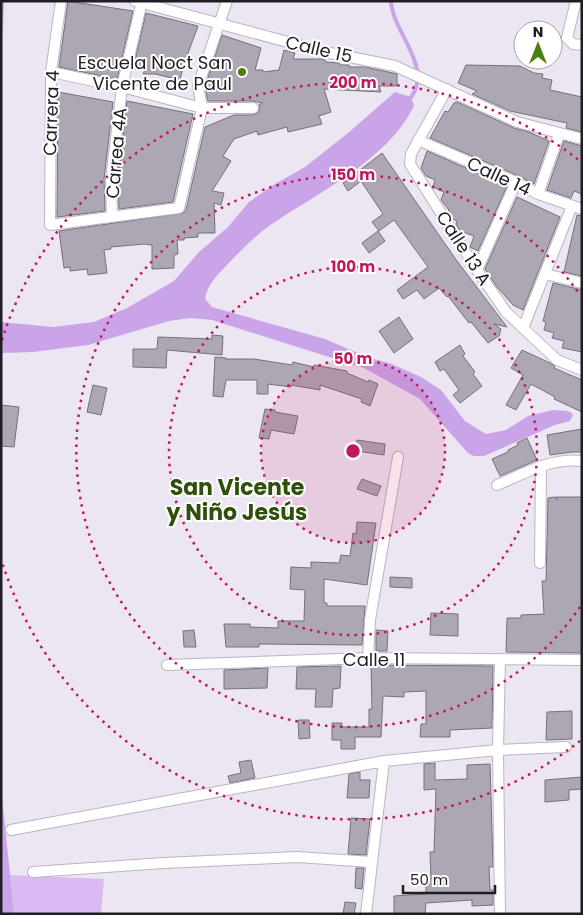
<svg xmlns="http://www.w3.org/2000/svg" width="583" height="915" font-family="Poppins,sans-serif">
  <rect width="100%" height="100%" fill="#ece5f2"/>
  <path fill="#d9bbf1" d="M10,875L104,879L101,914H14Z"/>
  <path fill="#caa4e9" d="M1,1H4V7L1,61Z
    M395,92L411,97L414,106C387,161 318,192 269,226C254,237 240,251 227,265C217,275 207,285 205,299L212,307L325,339L367,357L392,364L421,377L441,390L465,421L486,434L506,430L528,416L553,410L568,411L573,414L570,421L555,425L484,456H473L467,452L420,399L364,368L212,320L190,318L169,321L88,345L33,352L1,353V322L53,327L94,322L127,308L174,281L199,252L228,227L249,202L275,184L305,167L348,133Z
    M1,790L3,806L14,914H1Z"/>
  <g fill="none" stroke-linecap="round" stroke-linejoin="round">
    <path stroke="#caa4e9" stroke-width="4" d="M391,1C392,33 437,69 408,101"/>
  </g>
  <path fill="#ada7b3" stroke="#76707c" d="M68,1L133,11L117,79L59,67Z
    M146,13L198,26L184,64L180,80L155,74H143L145,70L133,69Z
    M222,35L261,48L255,70H263V72L279,70L284,50L295,53L293,59H324L326,62L339,63L340,65H349L350,67H365L393,73L397,74V86H379L381,92L324,89L331,112L319,116L322,124L288,132L287,127L258,135L257,131L234,139L223,156L231,161L212,191L224,193L221,205L214,203L215,233H198V237L184,238V240H177L178,254L174,255V268L152,269V245L144,244L111,247V249L104,250L107,273L88,275L87,269L70,271V267L64,268L59,231L183,213L186,210L205,127L234,115H253L259,112V105L262,103L253,101H208L205,87Z
    M466,65L520,66L534,73L543,74L542,78L552,80L550,90L582,97V132L566,128L567,123L510,111L472,94L477,91L458,83Z
    M58,92L113,102L104,179L105,211L57,217Z
    M127,101L193,114L173,202L119,209L118,180Z
    M457,102L514,128L529,132L549,141L534,184L519,176L430,138L445,111L448,112L454,103Z
    M564,141L582,146V194L574,191L571,198L547,190Z
    M427,151L507,186L478,251L470,247L474,236L460,231L456,224L457,221L453,219L448,212L449,210L441,200L444,192L433,187L435,180L426,176L421,168Z
    M382,153L457,261L507,327L494,324L501,329L499,336L488,343L471,322L469,323L448,296L447,297L439,288L424,299L417,290L403,299L397,290L428,267L394,220L379,231L372,222L383,214L361,181L348,191L343,183Z
    M517,197L560,217L523,310L513,305L497,287L485,269Z
    M577,215L582,216V276L564,272Z
    M378,231L385,241L369,253L362,243Z
    M553,283L582,290V352L562,348L564,341L552,338L554,333L544,330L546,322L543,321Z
    M399,317L413,339L394,353L379,331Z
    M212,335L223,336L222,355L167,350L166,368L133,367V349H157L158,337L212,339Z
    M460,345L465,354L463,356L475,372L473,374L482,386L460,403L453,395L459,390L444,369L440,371L435,362Z
    M522,350L550,363L555,366L554,368L582,380V412L554,399L555,397L531,384L516,410L506,405L523,375L511,368Z
    M215,357L226,358V359H254L292,365L293,362L314,367V365L347,371V373L368,382L369,380L378,384L370,406L361,402L362,399L320,385V390L291,385V387L268,384V394H257V380H226L223,397L213,396Z
    M93,385L107,388L101,415L87,412Z
    M1,405L19,407L14,447L1,446Z
    M265,409L275,410V412L298,416L294,434L271,430L269,439L259,438Z
    M582,429V452H572L550,455L547,435Z
    M527,438L537,460L500,476L492,459L508,452V450L518,445L517,443Z
    M357,440L385,444L384,455L356,451Z
    M362,479L381,486L377,496L357,489Z
    M555,497L557,500L556,497H582V653L506,652L507,618H521V615L544,614L542,581H546L548,498Z
    M357,522L376,523L367,585L324,579V603H327V606H365L362,645L259,644V647H226L224,624H250V627L278,628V621H304L305,590L290,589L291,567L311,568V562L339,563L341,555L350,556L353,533L356,534Z
    M390,577L412,578V588L390,587Z
    M431,613L458,614V636L430,635Z
    M194,630L196,647H184L183,631Z
    M376,630L388,631L387,651H376Z
    M376,665L493,666L492,728L450,730V737H420L421,724H426V691L404,692V697L383,696L381,737H355V749H341V740H332V723H342V727H369V709H372L371,666Z
    M341,666L340,688L333,689L332,707H315L316,689H296L297,667Z
    M268,668L267,688L224,689V670Z
    M572,711V739L546,740L547,712Z
    M298,720H309L310,738L299,739Z
    M251,760L255,778L230,783L228,776L241,773L239,762Z
    M435,763V780L467,779V765L490,764L493,867H489L490,890H493V905L472,906V900L426,903L425,914H394V896L426,894V880L431,879L430,852H434L436,789L424,790V764Z
    M360,772V780H370L369,798H347L349,774Z
    M582,777V789L569,790V800L545,802V780Z
    M351,818L370,819L366,855L348,854Z
    M356,868H364L362,889L355,888Z
    M345,902L356,903L354,914H343Z"/>
  <g fill="none" stroke-linecap="round" stroke-linejoin="round">
    <defs>
      <path id="street" d="M61,1L51,72L50,225L179,208L202,108L198,86L227,1
        M135,1L325,52L395,66L517,122L582,139
        M576,1L567,38L573,44L582,45
        M51,72L122,87L202,108H253
        M447,89L411,154L410,164L477,270L506,312L557,360L582,370
        M418,140L516,182L538,194L582,209
        M538,194L559,134
        M112,217L111,180L122,87L142,1
        M477,270L516,182
        M545,274L582,283
        M523,328L572,206
        M497,485C523,474 552,457 582,461
        M540,563L541,466
        M368,658L370,620L398,457
        M500,660L498,750L500,914
        M167,665L368,658L582,660
        M11,830L384,761L498,750L566,747
        M33,872L164,863L297,857L372,862
        M366,914L384,761"/>
    </defs>
    <use href="#street" stroke="#bbb5c1" stroke-width="12"/>
    <use href="#street" stroke="#fff" stroke-width="10"/>
  </g>
  <circle cx="353" cy="451" r="92" fill="#c2185b" fill-opacity=".12"/>
  <g fill="none" stroke="#c2185b" stroke-width="2.5" stroke-dasharray="2.5 5">
    <circle cx="353" cy="451" r="92"/>
    <circle cx="353" cy="451" r="184"/>
    <path d="M580 607A276 276 0 1 1 580 295"/>
    <path d="M580 741A368 368 0 0 1 2 562M2 340A368 368 0 0 1 580 161"/>
  </g>
  <circle fill="#4c7f11" stroke="#fff" stroke-width="2" cx="242" cy="72" r="5"/>
  <g text-anchor="middle" dominant-baseline="central" stroke-width="4" stroke-linejoin="round" paint-order="stroke">
    <g font-size="18" fill="#201e23" stroke="#fff">
      <text transform="translate(319 49) rotate(13)">Calle 15</text>
      <text transform="translate(51 113) rotate(-88)">Carrera 4</text>
      <text transform="translate(116 153) rotate(-85)">Carrea 4A</text>
      <text transform="translate(499 176) rotate(25)">Calle 14</text>
      <text transform="translate(464 248) rotate(57)">Calle 13 A</text>
      <text x="374" y="659">Calle 11</text>
    </g>
    <g font-size="18" fill="#201e23" stroke="#fff" text-anchor="end">
      <text x="232" y="62">Escuela Noct San<tspan x="232" dy="21">Vicente de Paul</tspan></text>
    </g>
    <g font-size="22" font-weight="bold" fill="#2f4f0c" stroke="#fff">
      <text x="237" y="487">San Vicente<tspan x="237" dy="25">y Niño Jesús</tspan></text>
    </g>
  </g>
  <circle cx="353" cy="451" r="8" fill="#c2185b" stroke="#fff" stroke-width="2.5"/>
  <g font-size="15" text-anchor="middle" font-weight="bold" fill="#c2185b" stroke="#fff" stroke-width="4" stroke-linejoin="round" paint-order="stroke">
    <text x="353" y="88">200 m</text>
    <text x="353" y="180">150 m</text>
    <text x="353" y="272">100 m</text>
    <text x="353" y="364">50 m</text>
  </g>
  <rect width="583" height="915" fill="none" stroke="#201e23" stroke-width="5"/>
  <g transform="translate(538 45)"><circle r="24" fill="#ffffff" stroke="#a6a5a7"/>
  <path d="M0-4L9 19L0 12L-9 19Z" fill="#4c7f11"/>
  <text y="-8" font-size="14" font-weight="bold" text-anchor="middle" fill="#201e23">N</text>
  </g>
  <path d="M403 885v8h92v-8" fill="none" stroke="#201e23" stroke-width="2.5"/>
  <text x="410" y="885" font-size="15" fill="#201e23" stroke="#ffffff" stroke-width="4" paint-order="stroke">50 m</text>
</svg>
